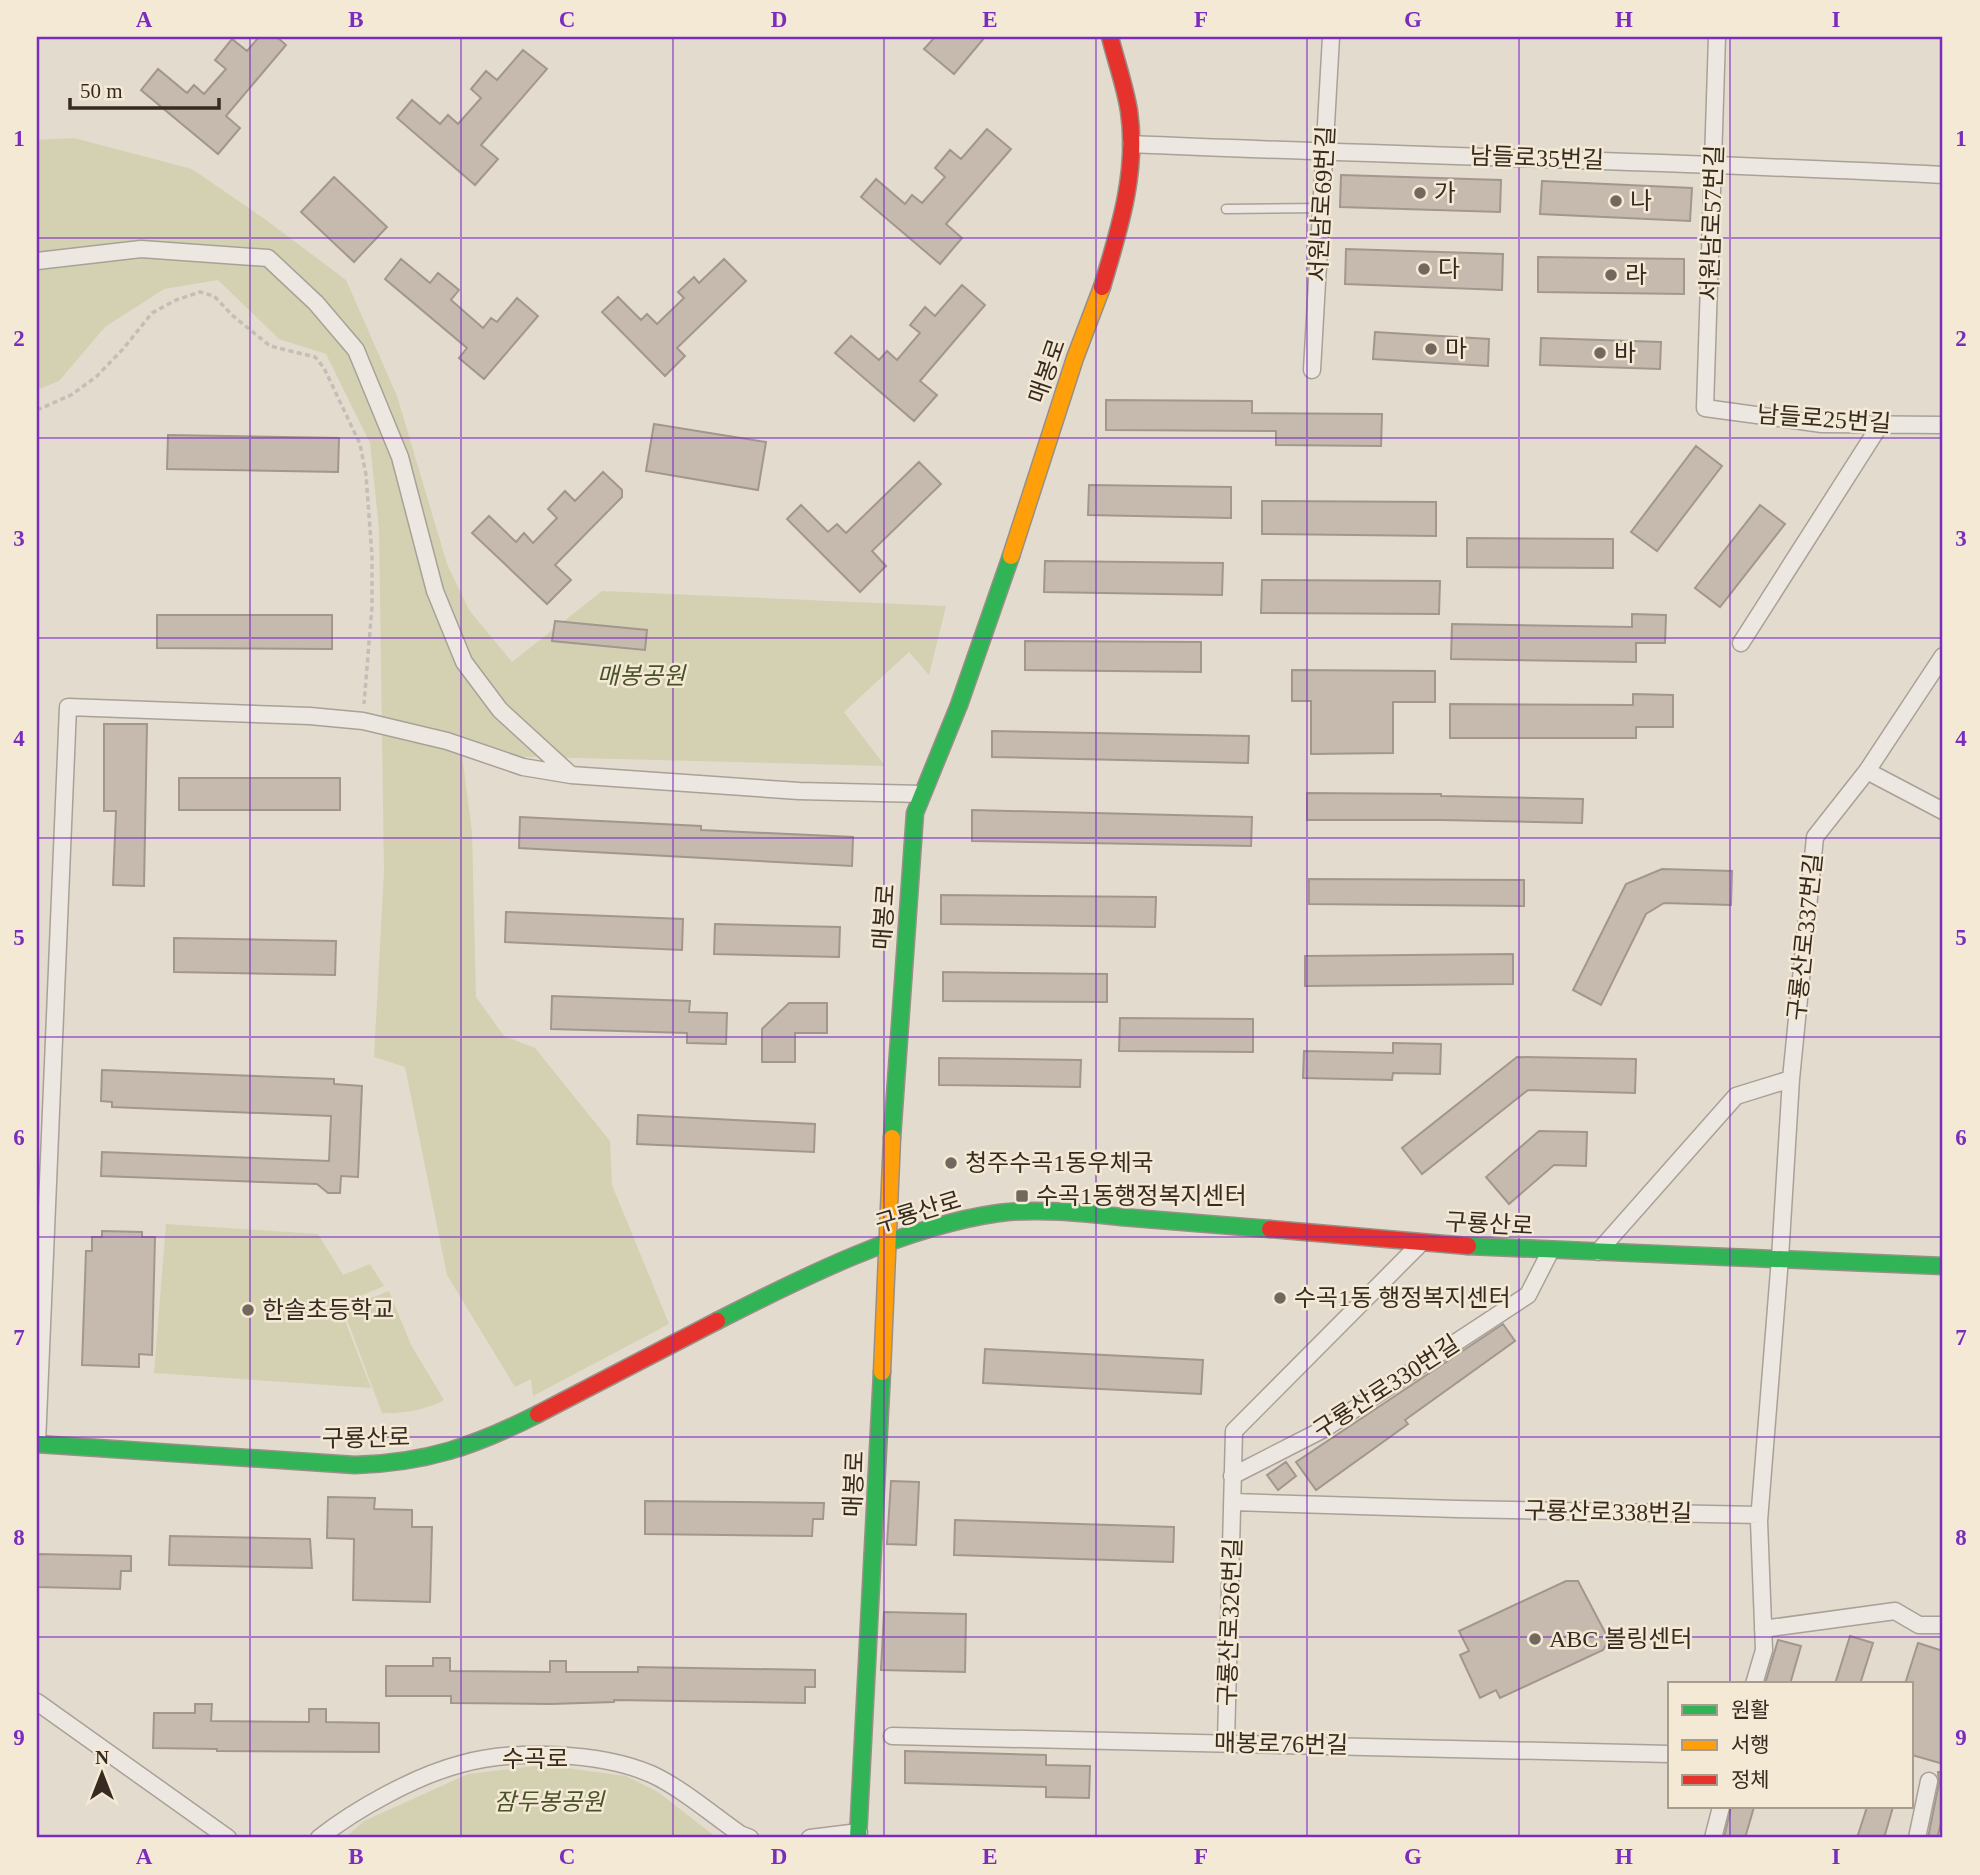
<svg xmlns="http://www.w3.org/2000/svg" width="1980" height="1875" font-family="'Times New Roman','Noto Sans KR',serif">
  <rect width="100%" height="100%" fill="#e3dbce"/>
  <path fill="#d3d1b1" d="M74,138L192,169L266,220L346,280L397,396L447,564L469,610L512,662L602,591L946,606L929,675L909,652L844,712L885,766L462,755L472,832L476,997L504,1036L535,1048L610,1141L612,1185L669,1324L533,1396L531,1379L515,1387L447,1275L405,1067L374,1057L384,871L379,529L370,443L326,354L279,339L218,280L164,289L105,327L59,381L37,390V140Z
    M166,1224L318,1234L343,1275L370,1264L384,1286L339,1305L371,1388L154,1373Z
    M389,1291L411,1345L444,1400C426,1410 402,1414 382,1413L343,1309Z
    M544,1765L626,1776L658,1792L717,1838H345L364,1821L468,1774Z"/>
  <path fill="#c6baaf" stroke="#a3978d" stroke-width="2" d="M259,37H277L286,45L226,116L240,128L218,154L141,90L158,69L187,93L194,85L204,94L226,69L215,60L232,39L247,51Z
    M935,37H985L954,74L924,49Z
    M523,50L547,69L481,145L498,159L475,185L397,118L412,100L440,124L448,115L458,124L481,98L471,89L486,71L497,80Z
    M987,129L1011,149L946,224L962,238L940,264L861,197L876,179L905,204L912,195L922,203L945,177L935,168L950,150L961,159Z
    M1341,175L1501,180L1500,212L1340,207Z
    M334,177L387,227L354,262L301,212Z
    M1542,181L1692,188L1690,221L1540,214Z
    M1346,249L1503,254L1502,290L1345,284Z
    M1538,257L1684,259V294L1538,292Z
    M401,259L430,283L438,273L459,290L451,300L483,328L491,318L497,322L517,298L538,316L484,379L459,358L467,348L385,279Z
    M724,259L746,281L677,348L685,356L665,376L602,312L618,297L641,320L647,314L657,324L684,298L678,292L694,277L699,283Z
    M962,285L985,305L920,381L937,395L914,421L835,353L851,336L879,360L887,351L897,360L920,333L910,325L925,307L935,316Z
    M1375,332L1489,339L1488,366L1373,359Z
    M1541,338L1661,342L1660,369L1540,365Z
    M1106,400L1252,401V413L1382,414L1381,446L1276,445V431L1106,430Z
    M654,424L766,442L758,490L646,471Z
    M168,435L339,438L338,472L167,469Z
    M1696,446L1722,466L1657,551L1631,532Z
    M919,462L941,484L872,551L886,566L860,592L787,519L801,505L828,532L837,524L846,533Z
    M603,472L622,490V497L555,565L571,580L547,604L472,533L489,516L516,542L524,533L533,543L557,518L548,509L565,491L575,501Z
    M1089,485L1231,487V518L1088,515Z
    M1262,501L1436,502V536L1262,534Z
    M1760,505L1785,524L1720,607L1695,588Z
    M1467,538L1613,539V568L1467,567Z
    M1045,561L1223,563L1222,595L1044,592Z
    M1262,580L1440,581L1439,614L1261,613Z
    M1632,614L1666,615L1665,643H1636V662L1451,659L1452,624L1632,627Z
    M157,615H332V649L157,648Z
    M555,621L647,630L645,650L552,641Z
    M1025,641L1201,642V672L1025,670Z
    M1292,670L1435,671V702H1393V753L1311,754V701H1292Z
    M1633,694L1673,695V727H1636V738H1450V704L1633,705Z
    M104,724H147L144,886L113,885L116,811H104Z
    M992,731L1249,736L1248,763L992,757Z
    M179,778H340V810H179Z
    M1307,793L1441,794V796L1583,799L1582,823L1441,820H1307Z
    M972,810L1252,817L1251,846L972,841Z
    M520,817L701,826V830L853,837L852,866L519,848Z
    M1662,869L1732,871L1731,905L1664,903L1646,914L1601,1005L1573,990L1626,884Z
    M1309,879L1524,880V906L1309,904Z
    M941,895L1156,897L1155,927L941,924Z
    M506,912L683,919L682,950L505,942Z
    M715,924L840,927L839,957L714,954Z
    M174,938L336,941L335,975L174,972Z
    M1513,954V984L1305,986V956Z
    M943,972L1107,974V1002L943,1001Z
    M552,996L690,1001L689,1012L727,1013L726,1044L687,1043V1033L551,1029Z
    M789,1003H827V1033H795V1062H762V1029Z
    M1120,1018L1253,1019V1052L1119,1051Z
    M1393,1043L1441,1044L1440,1074L1393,1073L1392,1080L1303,1078L1304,1051L1393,1053Z
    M1517,1057L1636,1059L1635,1093L1528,1090L1422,1174L1402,1148Z
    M939,1058L1081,1060L1080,1087L939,1085Z
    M102,1070L334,1079V1084L362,1086L358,1177L341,1176L340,1193H328L317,1184L101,1176L102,1152L329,1161L331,1116L112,1107V1102L101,1101Z
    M638,1115L815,1124L814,1152L637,1144Z
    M1539,1131L1587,1132L1586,1166L1554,1165L1509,1204L1486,1177Z
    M102,1231L142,1232V1237H155L152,1355L139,1354V1367L82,1365L86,1251H92V1237H102Z
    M1503,1324L1515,1341L1405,1420L1408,1424L1316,1490L1296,1462Z
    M985,1349L1203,1360L1201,1394L983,1383Z
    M1286,1462L1296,1476L1278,1490L1267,1475Z
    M891,1481L919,1482L916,1545L887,1544Z
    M328,1497L375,1498L374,1509L412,1510V1527H432L430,1602L353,1600L354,1539L327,1538Z
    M645,1501L824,1503L823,1519H813L812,1536L645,1534Z
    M955,1520L1174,1527L1173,1562L954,1555Z
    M170,1536L310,1539L312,1568L169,1565Z
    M37,1554L131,1556V1571H121L120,1589L37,1587Z
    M1566,1581H1578L1607,1636V1643L1603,1650L1500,1698L1496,1690L1480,1698L1460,1655L1469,1651L1459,1631Z
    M884,1612L966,1614L965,1672L881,1670Z
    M1850,1636L1873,1643L1860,1684H1835Z
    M1778,1640L1801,1646L1790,1684H1765Z
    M1918,1643L1943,1651V1764L1912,1755V1684H1905Z
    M433,1658H450V1671L550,1672V1661H566V1672H638V1667L815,1670V1687H805V1703L614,1700V1702L550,1704L451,1703V1696H386V1666H433Z
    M195,1704H212L211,1721L309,1722V1709H326V1722L379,1723V1752L217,1751V1749L153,1748L154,1713H195Z
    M905,1751L1046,1755V1765L1090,1766L1089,1798L1046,1797V1787L905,1783Z
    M1938,1772H1943V1816L1937,1838H1928L1939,1783Z
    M1731,1807H1754L1745,1838H1724Z
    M1867,1807H1893L1884,1838H1857Z"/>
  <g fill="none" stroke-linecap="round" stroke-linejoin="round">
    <defs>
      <path id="lane" d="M1226,209L1322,208"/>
      <path id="street" d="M1717,37L1705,408L1822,424L1943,425
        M1131,144C1401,156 1672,161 1943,175
        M37,261L141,249L268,258L316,303L356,350L400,457L435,591L464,662L500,710L571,775
        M1312,370L1331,37
        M1741,643L1880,425
        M1867,771L1943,811
        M1598,1252L1736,1096L1791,1079
        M37,1444L68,707L310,716L363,721L447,741L523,767L571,775L799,791L922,794
        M1232,1476L1324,1429L1528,1295L1551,1250
        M1233,1502L1457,1509L1759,1515
        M1763,1629L1895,1611L1919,1625H1943
        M1754,1684L1764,1650L1759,1521L1780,1258L1791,1079L1815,837L1867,771L1943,656
        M37,1702L228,1838
        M892,1736L1670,1754
        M1226,1742L1234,1431L1421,1243
        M319,1838C356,1809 415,1776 461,1764C514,1749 600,1752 651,1774C680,1787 714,1816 740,1834L750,1838
        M810,1838L859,1832
        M1713,1838L1721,1807
        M1917,1838L1929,1781"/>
      <path id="fast" d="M892,1138L915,813L959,705L1011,556
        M1468,1246L1943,1266
        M717,1321C801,1278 905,1226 999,1213C1037,1208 1083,1213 1121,1217C1171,1221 1220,1225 1270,1229
        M37,1444L355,1465C426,1463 475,1446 538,1414
        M858,1838L882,1372"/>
      <path id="slow" d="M1011,556L1075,358L1102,287
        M882,1372L892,1138"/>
      <path id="jam" d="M1102,287C1119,230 1138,172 1129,111C1125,86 1116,61 1110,37
        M1270,1229L1468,1246
        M538,1414L717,1321"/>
    </defs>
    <use href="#lane" stroke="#a9a197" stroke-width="11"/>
    <use href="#street" stroke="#a9a197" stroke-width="19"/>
    <use href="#fast" stroke="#989087" stroke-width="19"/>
    <use href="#slow" stroke="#989087" stroke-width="19"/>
    <use href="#jam" stroke="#989087" stroke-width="19"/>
    <path stroke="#c4beb6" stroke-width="3.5" stroke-dasharray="5 3.5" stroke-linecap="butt" d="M37,410L71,395L96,377L123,349L152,313L176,300L200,292L214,296L232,315L270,346L315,357L324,368L360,444L366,475L372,556V606L364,704"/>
    <use href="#lane" stroke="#ece7e0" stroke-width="8"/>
    <use href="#street" stroke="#ece7e0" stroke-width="16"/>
    <use href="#fast" stroke="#30b455" stroke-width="16"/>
    <use href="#slow" stroke="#ff9f0a" stroke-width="16"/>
    <use href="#jam" stroke="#e5322d" stroke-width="16"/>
  </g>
  <path fill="none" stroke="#7b2cbf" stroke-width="2" stroke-opacity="0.55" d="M250,37V1838M461,37V1838M673,37V1838M884,37V1838M1096,37V1838M1307,37V1838M1519,37V1838M1730,37V1684M37,238H1943M37,438H1943M37,638H1943M37,838H1943M37,1037H1943M37,1237H1943M37,1437H1943M37,1637H1943M1730,1807V1838"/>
  <g fill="#73685d" stroke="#f3e9d5" stroke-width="2.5">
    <circle cx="1420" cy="193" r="7"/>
    <circle cx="1616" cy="201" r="7"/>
    <circle cx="1424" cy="269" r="7"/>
    <circle cx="1611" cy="275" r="7"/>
    <circle cx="1431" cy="349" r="7"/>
    <circle cx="1600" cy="353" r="7"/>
    <circle cx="951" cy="1163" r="7"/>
    <rect x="1015" y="1189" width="14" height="14" rx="3.5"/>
    <circle cx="1280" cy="1298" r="7"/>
    <circle cx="248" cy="1310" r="7"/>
    <circle cx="1535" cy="1639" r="7"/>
  </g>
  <g text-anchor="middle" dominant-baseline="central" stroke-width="5" stroke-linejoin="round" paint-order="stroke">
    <g font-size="24" fill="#372a20" stroke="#f3e9d5">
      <text transform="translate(1537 158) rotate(2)">남들로35번길</text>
      <text transform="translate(1322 204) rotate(-87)">서원남로69번길</text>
      <text transform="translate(1712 223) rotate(-88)">서원남로57번길</text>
      <text transform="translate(1047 371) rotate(-71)">매봉로</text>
      <text transform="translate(1824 419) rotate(4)">남들로25번길</text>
      <text transform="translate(884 917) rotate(-86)">매봉로</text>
      <text transform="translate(1805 937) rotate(-84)">구룡산로337번길</text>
      <text transform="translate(918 1212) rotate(-17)">구룡산로</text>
      <text transform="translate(1489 1224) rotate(3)">구룡산로</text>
      <text transform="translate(1386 1387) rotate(-33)">구룡산로330번길</text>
      <text transform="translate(366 1438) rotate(-1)">구룡산로</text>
      <text transform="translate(854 1484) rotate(-88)">매봉로</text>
      <text transform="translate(1608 1512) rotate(1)">구룡산로338번길</text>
      <text transform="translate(1230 1622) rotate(-88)">구룡산로326번길</text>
      <text transform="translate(1281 1744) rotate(1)">매봉로76번길</text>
      <text x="535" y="1759">수곡로</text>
    </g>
    <g font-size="24" fill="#372a20" stroke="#f3e9d5" text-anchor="start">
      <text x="1434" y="193">가</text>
      <text x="1630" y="201">나</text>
      <text x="1438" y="269">다</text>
      <text x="1625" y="275">라</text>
      <text x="1445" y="349">마</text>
      <text x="1614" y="353">바</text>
      <text x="965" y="1163">청주수곡1동우체국</text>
      <text x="1036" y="1196">수곡1동행정복지센터</text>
      <text x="1294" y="1298">수곡1동 행정복지센터</text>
      <text x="262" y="1310">한솔초등학교</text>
      <text x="1549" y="1639">ABC 볼링센터</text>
    </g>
    <g font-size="24" font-style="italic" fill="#495228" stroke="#f3e9d5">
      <text x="641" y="676">매봉공원</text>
      <text x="549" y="1802">잠두봉공원</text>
    </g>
  </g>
  <rect width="1980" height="1875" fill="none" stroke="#f3e9d5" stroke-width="77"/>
  <rect x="1668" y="1682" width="245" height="126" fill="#f3e9d5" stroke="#a89d8d" stroke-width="2"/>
  <rect x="1682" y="1705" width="35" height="10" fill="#30b455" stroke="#a89d8d" stroke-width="2"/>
  <text x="1731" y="1717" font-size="21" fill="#372a20">원활</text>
  <rect x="1682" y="1740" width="35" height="10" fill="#ff9f0a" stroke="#a89d8d" stroke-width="2"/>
  <text x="1731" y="1752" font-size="21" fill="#372a20">서행</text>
  <rect x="1682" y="1775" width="35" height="10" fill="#e5322d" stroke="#a89d8d" stroke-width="2"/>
  <text x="1731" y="1787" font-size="21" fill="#372a20">정체</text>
  <g transform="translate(102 1774)" stroke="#f3e9d5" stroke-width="5" paint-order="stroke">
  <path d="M0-5L12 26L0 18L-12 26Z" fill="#372a20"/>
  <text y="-10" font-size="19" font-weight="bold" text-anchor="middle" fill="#372a20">N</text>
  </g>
  <path d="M70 98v10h149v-10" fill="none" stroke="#372a20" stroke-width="3.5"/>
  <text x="80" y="98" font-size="21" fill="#372a20" stroke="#f3e9d5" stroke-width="5" paint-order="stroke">50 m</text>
  <rect x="38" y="38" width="1903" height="1798" fill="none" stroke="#7b2cbf" stroke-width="2.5"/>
  <g font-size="23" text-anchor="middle" font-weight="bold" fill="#7b2cbf">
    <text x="144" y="27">A</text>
    <text x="356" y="27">B</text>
    <text x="567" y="27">C</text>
    <text x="779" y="27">D</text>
    <text x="990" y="27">E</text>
    <text x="1201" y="27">F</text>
    <text x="1413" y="27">G</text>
    <text x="1624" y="27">H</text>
    <text x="1836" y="27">I</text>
    <text x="19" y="146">1</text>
    <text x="1961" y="146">1</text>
    <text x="19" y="346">2</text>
    <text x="1961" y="346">2</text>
    <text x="19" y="546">3</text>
    <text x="1961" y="546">3</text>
    <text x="19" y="746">4</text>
    <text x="1961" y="746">4</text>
    <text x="19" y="945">5</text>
    <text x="1961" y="945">5</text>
    <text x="19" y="1145">6</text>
    <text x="1961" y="1145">6</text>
    <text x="19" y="1345">7</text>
    <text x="1961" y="1345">7</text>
    <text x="19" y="1545">8</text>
    <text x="1961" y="1545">8</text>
    <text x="19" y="1745">9</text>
    <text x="1961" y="1745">9</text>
    <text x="144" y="1864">A</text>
    <text x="356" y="1864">B</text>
    <text x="567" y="1864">C</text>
    <text x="779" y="1864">D</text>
    <text x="990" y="1864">E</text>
    <text x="1201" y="1864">F</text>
    <text x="1413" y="1864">G</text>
    <text x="1624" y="1864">H</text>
    <text x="1836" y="1864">I</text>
  </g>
</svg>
